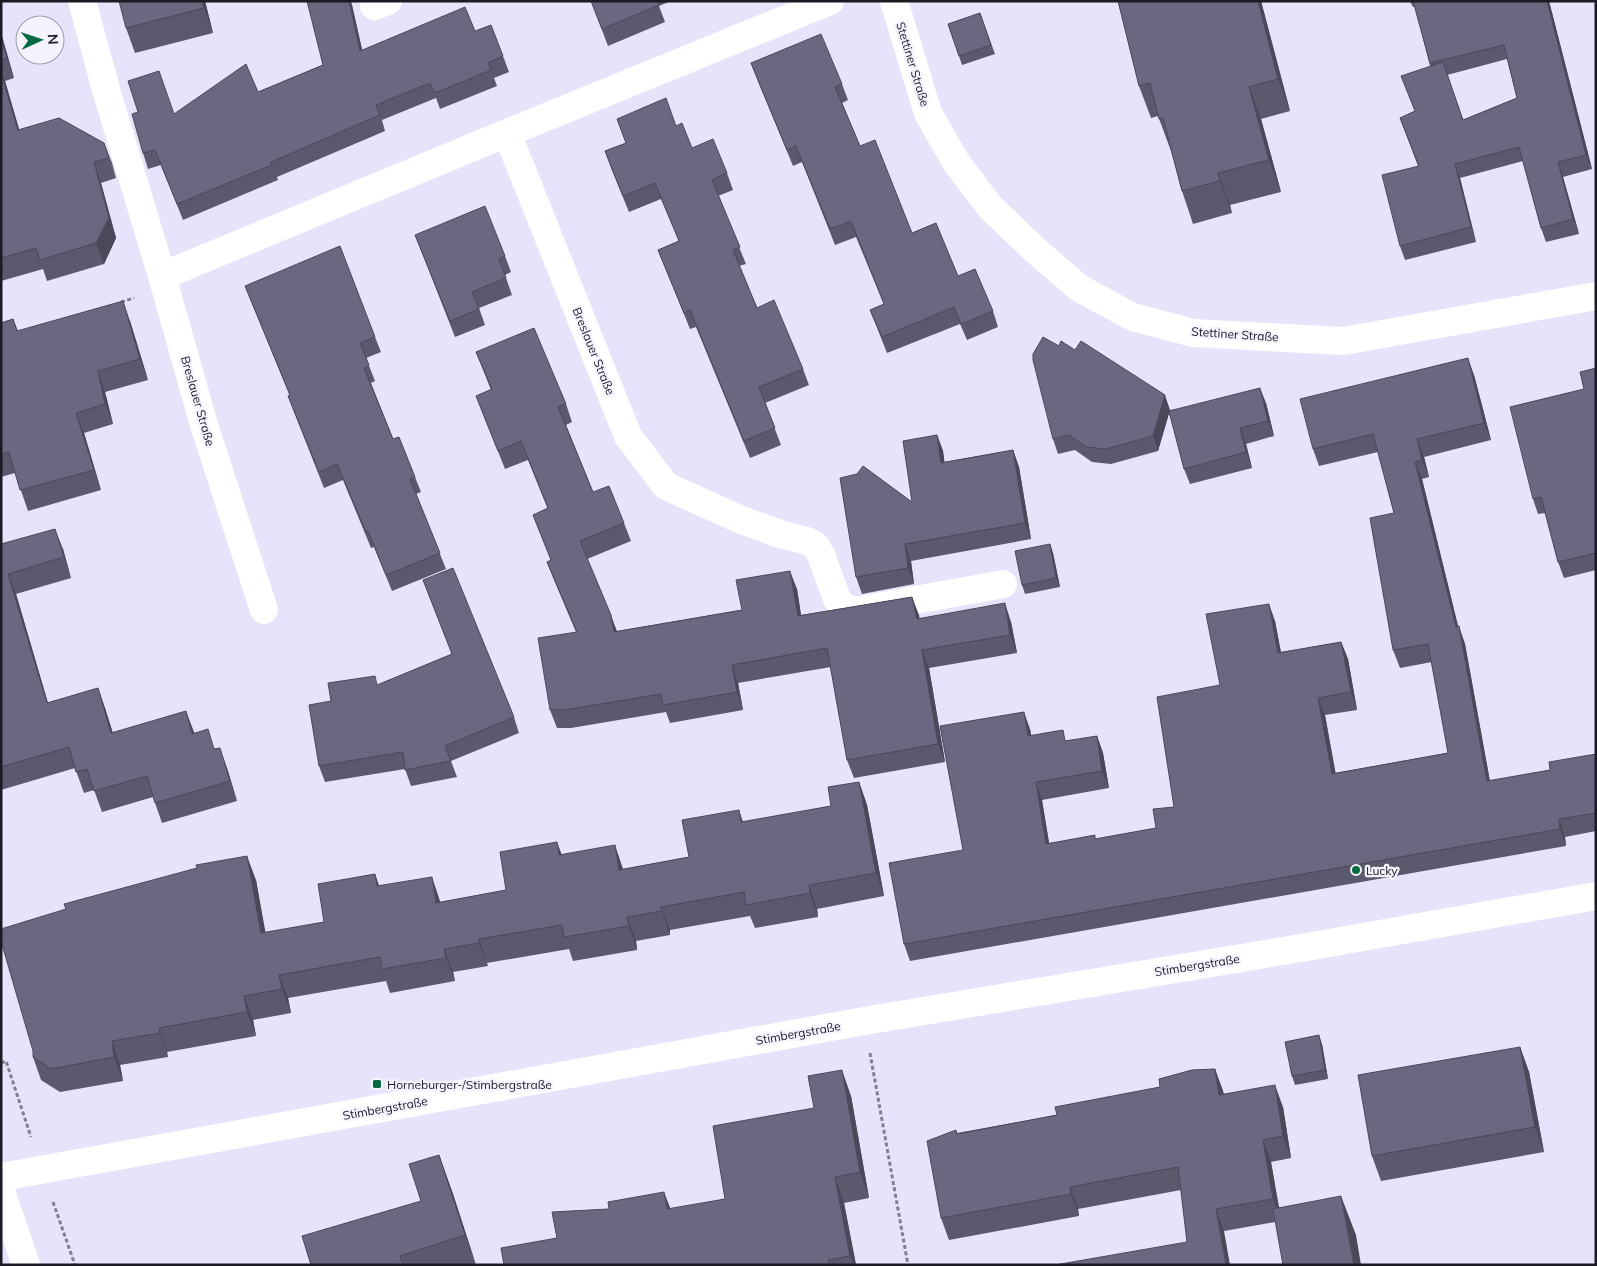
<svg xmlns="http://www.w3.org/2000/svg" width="1597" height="1266" font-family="Mulish,sans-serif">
  <rect width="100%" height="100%" fill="#e6e4fb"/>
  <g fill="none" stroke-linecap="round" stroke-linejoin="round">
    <path stroke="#828090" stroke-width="3" stroke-dasharray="4 2.5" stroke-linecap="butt" d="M121,302L134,298
      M870,1053L908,1265
      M1,1063L6,1061L31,1137
      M53,1202L75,1265"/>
    <path stroke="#fff" stroke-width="28" d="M82,1L107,93L162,276L507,133L830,1
      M894,1L928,113L956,162L990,207L1034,249L1079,288L1133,317L1193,333L1343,341L1596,296
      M374,6L388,1
      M507,133L628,436L666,486L739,519L780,534L807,541L816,546L821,555L837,599L842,606L855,611L1003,584
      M162,276L204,425L264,610
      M1,1177L864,1021L1295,949L1596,896"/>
    <path stroke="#fff" stroke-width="28" d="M1,1191L26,1265"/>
  </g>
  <path fill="#5b596e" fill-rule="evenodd" d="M205,1L213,33L135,53L126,28Z
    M591,1H671L659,6L665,22L608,46Z
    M1118,1H1261L1290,111L1261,119L1281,192L1230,205L1232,213L1193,224L1182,191L1171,151L1158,116L1151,118L1139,86Z
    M1410,1H1549L1592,169L1563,177L1579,234L1546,242L1541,228L1523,161L1460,178L1476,242L1405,260L1400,246L1418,166L1400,118L1415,111L1430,66L1415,7H1413ZM1507,59L1517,98L1463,120L1447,75Z
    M352,5L362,50L475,31L503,56L509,72L494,78L497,86L440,109L436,98L382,120L385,131L277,177L278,180L183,220L161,165L148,169L143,153L138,112L174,114L258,92L323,65Z
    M980,13L995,54L962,65L948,24Z
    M1,33L14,78L5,81L19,129L104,143L116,178L101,183L116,238L104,264L47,281L43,269L1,281Z
    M751,63L842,84L848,100L842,103L860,146L912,233L993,311L998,327L967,340L960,324L887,353L870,310L884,304L856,237L835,245L802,162L793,166L757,79Z
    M617,119L676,126L692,148L727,173L733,190L718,196L746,264L739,266L757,308L803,369L809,385L765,403L781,445L750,458L696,327L690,329L658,250L679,241L661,199L629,212L611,168L605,151L626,143Z
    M415,235L505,256L511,272L505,275L512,295L479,308L485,325L455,337Z
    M245,286L375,337L381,352L366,358L375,381L371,383L393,439L415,477L421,492L416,494L446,569L392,591L374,547L371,548L343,480L324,488L294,412L288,396H290Z
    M13,319L18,331L130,321L148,380L105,392L113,424L84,433L101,490L28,511L15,473L1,477V323Z
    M476,352L566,404L572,422L566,425L593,492L624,523L631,541L587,559L617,631L742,610L797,589L801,615L912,597L919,618L1011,622L1017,653L929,668L945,762L854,778L847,760L831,667L738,683L743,710L670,723L666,712L571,728H557L550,710L576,632L554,580L547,562L551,560L533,515L548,509L528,460L505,469L476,396L491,390Z
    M1596,368V570L1564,578L1558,562L1545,513L1538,514L1533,499Z
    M1474,375L1491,440L1424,457L1429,477L1422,479L1458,626L1465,644L1490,781L1550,770L1596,754V831L1565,837L1566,846L910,961L904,944L963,850L1030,729L1031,735L1067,741L1097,736L1103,753L1109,788L1042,800L1049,843L1096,839L1156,828L1174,807L1220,685L1275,621L1281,652L1341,642L1348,659L1357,710L1325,715L1335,773L1448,753L1432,662L1400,668L1393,650L1394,513L1378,452L1319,466L1313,449Z
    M1266,403L1274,436L1246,444L1252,468L1190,484L1184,469L1169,413L1158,451L1111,464L1092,462L1075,450L1058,454L1053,439L1170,410Z
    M937,435L943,451L944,462L1013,450L1019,467L1031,539L911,561L914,584L862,594L856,577L912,502Z
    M1,544L63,549L71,578L16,594L48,703L98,688L105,708L113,733H194L215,749L227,768L237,801L162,823L153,797L102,812L94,790L84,793L75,768L1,790Z
    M1050,544L1053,553L1060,587L1025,594L1022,585Z
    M423,580L514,717L519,733L451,761L457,777L411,786L405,769L325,782L319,766L331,701L378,685L452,654Z
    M859,782L867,805L884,896L817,909L818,917L755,928L750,916L670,930V935L636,941L637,950L573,961L569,949L487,963L488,966L453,972L455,981L390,993L386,981L288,998L291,1013L253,1020L256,1036L167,1052L168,1057L120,1065L123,1081L60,1092L41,1080L33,1057L256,880L265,933L324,922L375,874L379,886L440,902L506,890L561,854L623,869L689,857L743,822L831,806Z
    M1322,1044L1328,1079L1295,1085L1292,1076Z
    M1520,1047L1529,1072L1544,1152L1381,1181L1372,1156Z
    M1215,1069L1224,1094L1283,1107L1291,1158L1271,1162L1279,1207L1356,1235L1275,1222L1224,1231L1187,1242L1181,1190L1078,1209L1079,1216L949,1240L941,1218L957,1133L1057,1115L1160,1087Z
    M851,1096L869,1198L844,1203L856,1265H504L557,1238L670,1209L725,1199L814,1108Z
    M439,1155L453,1194L476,1265H311L421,1201Z"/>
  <path fill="#4a485a" d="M202,1H205L213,33L204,8Z
    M349,1H351L352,5L366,67L360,51Z
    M1258,1H1261L1290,111L1278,79Z
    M1547,1H1549L1592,169L1586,155Z
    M1,33L14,78L7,58L1,38Z
    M1,71L5,81L25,150L18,130L1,73Z
    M1249,87L1261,119L1281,192L1269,160Z
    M104,143L112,163L116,178L109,158Z
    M94,162L101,183L116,238L104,264L96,243Z
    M1558,162L1563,177L1579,234L1573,219Z
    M1455,164L1460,178L1476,242L1471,227Z
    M1218,173L1230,205L1232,213L1220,181Z
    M123,301L130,321L148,380L140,359Z
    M1468,358L1474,375L1491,440L1484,423Z
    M98,371L105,392L113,424L105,404Z
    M1260,388L1266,403L1274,436L1268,421Z
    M1165,395L1170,410L1158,451L1153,436Z
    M76,413L84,433L101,490L94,470Z
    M1240,428L1246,444L1252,468L1246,452Z
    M937,435L943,451L947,479L941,463Z
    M1417,439L1424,457L1429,477L1422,460Z
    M1013,450L1019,467L1031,539L1025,523Z
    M1415,462L1422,479L1459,630V626L1465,644L1493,799L1487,781L1456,627Z
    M55,529L63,549L71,578L64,557Z
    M905,544L911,561L914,584L908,568Z
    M1050,544L1053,553L1060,587L1056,578Z
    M790,571L797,589L804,634L798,616Z
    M8,574L16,594L54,724L47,703Z
    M912,597L919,615L923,637L917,619Z
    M1005,603L1011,622L1017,653L1010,635Z
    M1269,604L1275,621L1284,671L1278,653Z
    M611,615L617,633L614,632Z
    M1341,642L1348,659L1357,710L1351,692Z
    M922,650L929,668L945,762L938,744Z
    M732,665L738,683L743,710L737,692Z
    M98,688L105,708L119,754L111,733Z
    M1318,698L1325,715L1339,791L1332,774Z
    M186,711L194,732L200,754L192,734Z
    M1024,712L1030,729L1034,753L1028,736Z
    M1097,736L1103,753L1109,788L1102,771Z
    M220,748L227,768L237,801L230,781Z
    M859,782L867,805L884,896L876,873Z
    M1036,782L1042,800L1052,861L1046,844Z
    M739,810L747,834L741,822Z
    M1559,819L1565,837L1566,846L1560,829Z
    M557,842L566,866L559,855Z
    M615,845L623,869L628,894L619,870Z
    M247,856L256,880L270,957L261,933Z
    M375,874L383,898L377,886Z
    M432,877L440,901L445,926L436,903Z
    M809,885L817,909L818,917L810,893Z
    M661,907L670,930V935L662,911Z
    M627,917L636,941L637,950L629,926Z
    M479,939L488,966L479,943Z
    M444,949L453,972L455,981L446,958Z
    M279,975L288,998L291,1013L282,989Z
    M244,996L253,1020L256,1036L247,1012Z
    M159,1028L167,1052L168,1057L160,1033Z
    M1319,1035L1322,1044L1328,1079L1325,1070Z
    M112,1041L120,1065L123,1081L114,1057Z
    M1520,1047L1529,1072L1544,1152L1535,1127Z
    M1215,1069L1223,1091L1227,1117L1219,1095Z
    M842,1070L851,1096L869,1198L860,1172Z
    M1275,1085L1283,1107L1291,1158L1283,1136Z
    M1263,1140L1271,1162L1281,1221L1273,1199Z
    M439,1155L453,1194L476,1265L465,1235Z
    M835,1177L844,1203L856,1265H854L850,1256Z
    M1070,1187L1078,1209L1079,1216L1071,1194Z
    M664,1192L674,1218L667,1209Z
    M1341,1196L1356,1235L1361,1265H1354Z
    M1216,1209L1224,1231L1230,1265H1226Z"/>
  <path fill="#6a6780" stroke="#4a485a" d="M119,1H202L204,8L126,28Z
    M307,1H349L360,51L465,7L475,31L491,25L503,56L488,63L491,70L435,93L430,83L376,105L380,115L271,162L272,165L177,204L155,150L143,153L132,114L138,112L128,81L159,71L174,114L246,64L258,92L323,65Z
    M591,1H657L659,5L602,29Z
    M1118,1H1258L1278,79L1249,87L1269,160L1218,173L1220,181L1182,191L1163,118L1159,119L1150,83L1139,86Z
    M1413,1H1547L1586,155L1558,162L1573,219L1541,228L1519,147L1455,164L1471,227L1400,246L1382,175L1419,166L1400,118L1415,111L1401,76L1443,62L1463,120L1517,98L1504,45L1430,63Z
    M980,13L991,45L959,56L948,24Z
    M821,34L842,84L835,87L860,146L875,140L912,233L936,223L958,276L975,269L993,311L961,324L954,307L882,337L870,310L884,304L851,221L830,229L796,146L787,150L751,63Z
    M1,38L7,58L1,60Z
    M1,73L18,130L59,118L104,143L109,158L94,162L109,218L96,243L40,260L36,248L1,258Z
    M666,98L676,126L682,123L692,148L713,139L727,173L712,180L740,247L733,250L757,308L774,300L803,369L759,387L775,428L744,441L690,310L684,313L658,250L679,241L655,183L623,196L605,151L626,143L617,119Z
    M485,206L505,256L499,259L506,278L472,292L479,309L450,321L415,235Z
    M340,246L375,337L360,343L369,365L364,368L393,439L399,437L415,477L410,479L440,553L386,575L368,531L366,532L337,464L319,472L288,396L290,395L245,286Z
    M123,301L140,359L98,371L105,404L76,413L94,470L20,490L9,452L1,454V323L13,319L17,331Z
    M534,328L566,404L558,407L593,492L609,486L624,523L580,541L611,615L614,632L742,610L736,580L790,571L798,616L912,597L917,619L1005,603L1010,635L922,650L938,744L847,760L827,648L732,665L737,692L663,705L661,694L564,710H550L538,638L577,632L547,562L551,560L533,515L548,508L521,441L498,451L476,396L492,389L476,352Z
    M1043,337L1059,346L1061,341L1075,350L1081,341L1165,395L1153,436L1106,449L1086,447L1069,435L1053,439L1033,360V354Z
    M1468,358L1484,423L1417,439L1422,460L1415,462L1456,627L1459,626L1487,781L1550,770L1549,762L1596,754V813L1559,819L1560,829L904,944L889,863L963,850L940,726L1024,712L1028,736L1063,730L1065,741L1097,736L1102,771L1036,782L1046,844L1095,835V839L1156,828L1153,809L1174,807L1157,697L1220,685L1206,614L1269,604L1278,653L1341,642L1351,692L1318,698L1332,774L1448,753L1428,644L1393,650L1370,518L1394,513L1373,434L1313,449L1300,399Z
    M1596,368V553L1558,562L1541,497L1533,499L1510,407L1584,389L1580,372Z
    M1260,388L1268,421L1240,428L1246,452L1184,469L1169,411Z
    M937,435L941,463L1013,450L1025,523L905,544L908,568L856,577L840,478L857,474L863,466L912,502L903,441Z
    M55,529L64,557L8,574L47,703L98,688L111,733L186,711L192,734L208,729L214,749L220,748L230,781L155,803L147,776L94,791L87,769L76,772L69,747L1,767V544Z
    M1050,544L1056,578L1022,585L1015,551Z
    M453,568L514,717L445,746L451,761L405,770L403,752L319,766L309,705L331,701L328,683L375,676L377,685L452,654L423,580Z
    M859,782L876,873L809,885L810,893L746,905L744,892L661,907L662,911L627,917L629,926L564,937L562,925L479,939V943L444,949L446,958L382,969L380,957L279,975L282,989L244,996L247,1012L159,1028L160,1033L112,1041L114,1057L51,1069L33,1057V1051L1,941V929L66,909L64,904L197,868L196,865L247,856L261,933L324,922L318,884L375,874L377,886L432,877L436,903L506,890L500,852L557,842L559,855L615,845L619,870L689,857L682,820L739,810L741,822L831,806L828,787Z
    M1319,1035L1325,1070L1292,1076L1285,1042Z
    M1520,1047L1535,1127L1372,1156L1358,1075Z
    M1215,1069L1219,1095L1275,1085L1283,1136L1263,1140L1273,1199L1216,1209L1226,1265H1055L1187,1242L1178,1167L1070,1187L1071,1194L941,1218L927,1141L956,1130L957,1134L1057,1115L1055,1107L1160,1087L1159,1079L1192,1070Z
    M842,1070L860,1172L835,1177L850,1256L828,1260L829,1265H504L501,1248L557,1238L552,1212L609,1209L608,1202L664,1192L667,1209L725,1199L713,1126L814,1108L808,1076Z
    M439,1155L465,1235L400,1256L403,1265H311L302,1236L421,1201L409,1164Z
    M1341,1196L1354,1265H1283L1273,1209Z"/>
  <g fill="#066b41" stroke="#f4f3fe" stroke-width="2">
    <circle cx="1356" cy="870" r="5"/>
    <rect x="372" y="1079" width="10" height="10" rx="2.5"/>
  </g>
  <g text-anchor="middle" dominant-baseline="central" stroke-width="4.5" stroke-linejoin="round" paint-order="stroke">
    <g font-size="12" fill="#1c1a24" stroke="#f4f3fe">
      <text transform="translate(913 64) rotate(73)">Stettiner Straße</text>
      <text transform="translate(1235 334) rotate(4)">Stettiner Straße</text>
      <text transform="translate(594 351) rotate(68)">Breslauer Straße</text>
      <text transform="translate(198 401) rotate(74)">Breslauer Straße</text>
      <text transform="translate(1197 965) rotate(-9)">Stimbergstraße</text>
      <text transform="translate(798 1033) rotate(-10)">Stimbergstraße</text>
      <text transform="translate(385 1108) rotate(-10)">Stimbergstraße</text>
    </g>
    <g font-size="12" fill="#1c1a24" stroke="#f4f3fe" text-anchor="start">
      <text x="1366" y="870">Lucky</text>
      <text x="387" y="1084">Horneburger-/Stimbergstraße</text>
    </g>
  </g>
  <rect width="1597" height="1266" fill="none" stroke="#1c1a24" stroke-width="5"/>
  <g transform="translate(40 40) rotate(87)"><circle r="24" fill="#f4f3fe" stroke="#9e9ca7"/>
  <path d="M0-4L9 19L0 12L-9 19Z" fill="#066b41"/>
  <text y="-8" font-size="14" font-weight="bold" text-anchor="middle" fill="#1c1a24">N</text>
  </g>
</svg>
